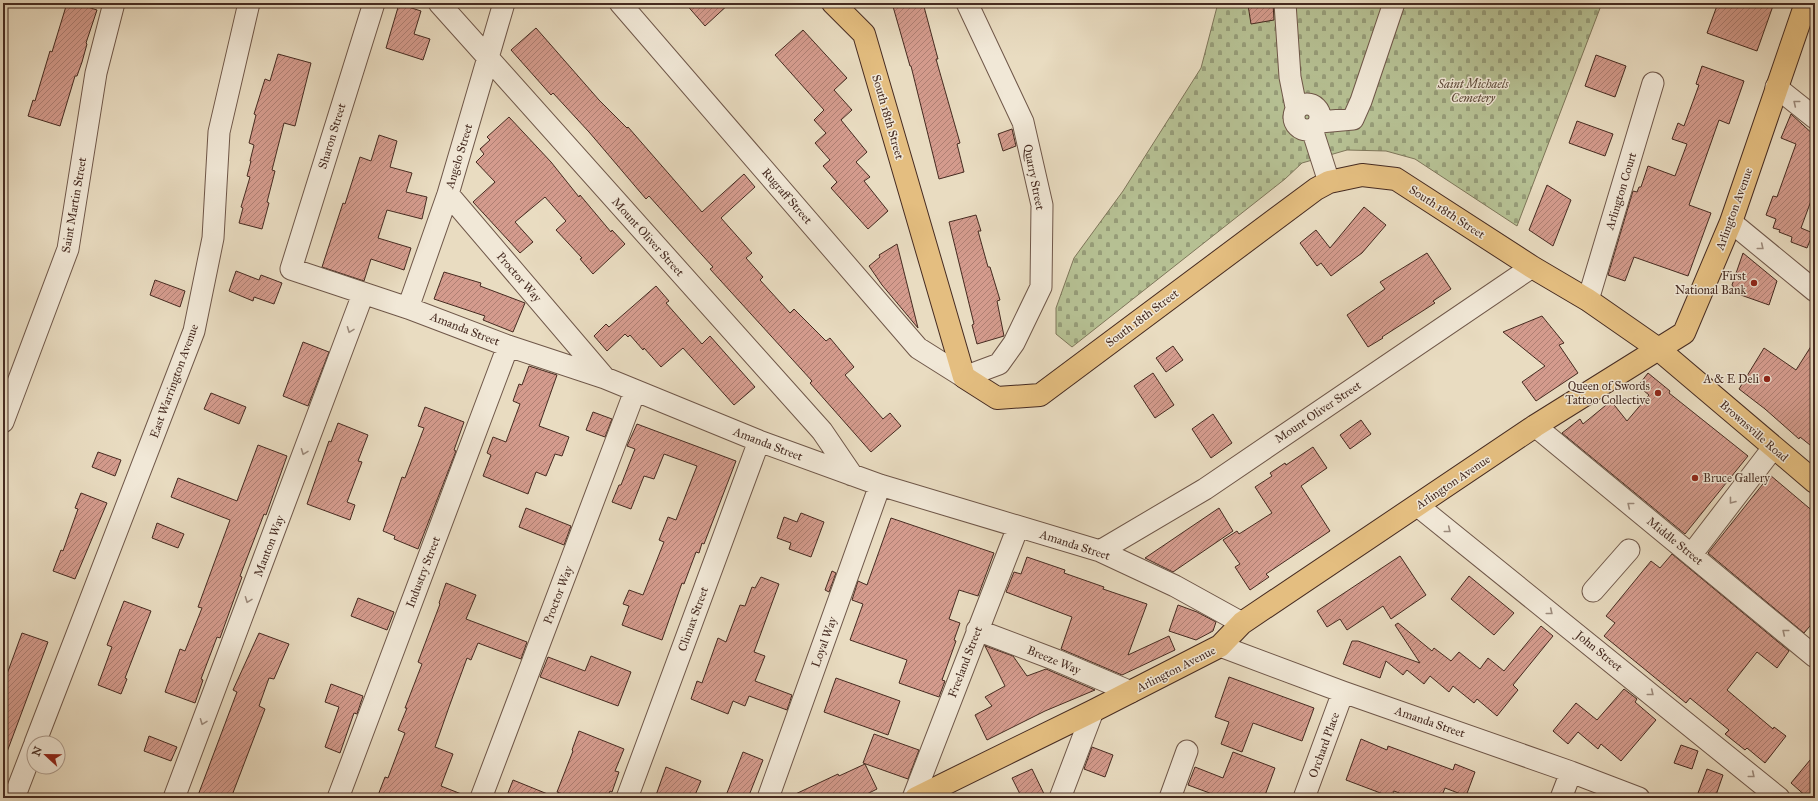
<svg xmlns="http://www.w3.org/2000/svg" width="1818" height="801" font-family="'IM FELL Great Primer',serif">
  <defs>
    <pattern id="cemetery-stones" width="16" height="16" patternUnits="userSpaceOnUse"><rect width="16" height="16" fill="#b6c093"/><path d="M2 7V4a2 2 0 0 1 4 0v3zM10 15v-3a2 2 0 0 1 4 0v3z" fill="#969c78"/></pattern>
    <pattern id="building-hatch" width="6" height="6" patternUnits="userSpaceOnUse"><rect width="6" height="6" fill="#d49b8d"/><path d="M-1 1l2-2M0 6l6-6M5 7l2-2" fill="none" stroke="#ae7f73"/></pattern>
  </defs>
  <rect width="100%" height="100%" fill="#e9dcc1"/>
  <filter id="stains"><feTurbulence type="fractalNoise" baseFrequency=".005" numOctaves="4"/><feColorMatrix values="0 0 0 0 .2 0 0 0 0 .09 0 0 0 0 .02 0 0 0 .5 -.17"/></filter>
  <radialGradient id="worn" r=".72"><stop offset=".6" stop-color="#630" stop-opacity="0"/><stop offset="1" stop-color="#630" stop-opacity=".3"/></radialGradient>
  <path fill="url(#cemetery-stones)" stroke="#7e765a" d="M1218,3H1602L1517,226L1415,159L1386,151L1347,150L1302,163L1285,179L1072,347L1056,334V308L1074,258L1123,191L1201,68Z"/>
  <path fill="url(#building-hatch)" stroke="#462b21" d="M67,3H75L97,10L86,43L87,44L82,62L77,76H75L60,126L28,116L33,100L35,101L50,51L52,52Z
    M685,3H730L705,26Z
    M892,3H923L938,59H936L960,143L957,144L964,172L939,179L911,66H910Z
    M1260,3H1273L1274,20L1251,24L1248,5Z
    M1718,3H1774L1757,51L1707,33Z
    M399,4L421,11L414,34L430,39L423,60L386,48Z
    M536,28L599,100L627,128L628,127L702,212L744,174L755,187L721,218L752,253L746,258L763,277L760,280L790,313L794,309L826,341L830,338L854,367L845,375L883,419L890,413L901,426L871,452L810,383L812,381L710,269L713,267L692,244L649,196L646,199L589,132L553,93L551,95L511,50Z
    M803,30L847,78L834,90L852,110L841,120L867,152L856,162L870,177L864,181L888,211L868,229L831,188L837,182L823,166L830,160L815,143L826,133L814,120L824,110L775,55Z
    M278,54L311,63L295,126L284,123L272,170L275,171L267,202L269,203L262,229L239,223L243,208L241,207L250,177L247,176L251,161H250L254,145L249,143L256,115L254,114L265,79L270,81Z
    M1596,55L1626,66L1615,97L1585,86Z
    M1702,66L1744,81L1729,124L1719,120L1689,205L1711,213L1688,276L1634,257L1625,281L1608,275L1633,191L1637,192L1639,187H1641L1648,166L1675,176L1687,144L1672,139L1678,123L1684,126L1699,85L1696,84Z
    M1791,114L1815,136V190L1801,228L1813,233L1807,248L1791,242L1792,237L1779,232L1780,230L1773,228L1776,219L1766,215L1773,196L1777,197L1796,144L1781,138Z
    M509,117L551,162L579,197L580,195L611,232L612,230L625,244L593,274L580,259L582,258L556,230L566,221L545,197L515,222L533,242L520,253L473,202L495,182L476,162L484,154L480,149L490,140L487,137Z
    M1577,121L1613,134L1605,156L1569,143Z
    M1012,129L1016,146L1003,151L998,134Z
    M379,135L397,141L390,167L412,173L406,192L427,197L422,219L387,210L378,238L411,248L404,270L371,259L364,281L322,267L343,203L345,204L360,157L371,161Z
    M1547,185L1571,200L1553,246L1529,230Z
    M1364,207L1386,225L1362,253L1331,276L1321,263L1317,266L1300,243L1316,230L1330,248Z
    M976,215L981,231H978L988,267H990L1000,300L997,301L1004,336L977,344L972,325L974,324L949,222Z
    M897,244L918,328L882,285L869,266L880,257L879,255Z
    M1427,253L1451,289L1433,301L1435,303L1421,312L1382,337L1383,338L1368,347L1347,315L1385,289L1380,282Z
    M1743,253L1777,281L1769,305L1738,294L1732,285Z
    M236,271L259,280L261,275L282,283L274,304L254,297L253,301L229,291Z
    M444,272L481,283L480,286L525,303L513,332L483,320L485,316L434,299Z
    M155,280L185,291L180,307L150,295Z
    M656,286L669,301L666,303L702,344L710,336L755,387L734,405L683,348L661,367L644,348L643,350L630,335L628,337L625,334L607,351L594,336L606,324L609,327Z
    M1542,316L1564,343L1559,345L1578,373L1536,401L1522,382L1545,366L1503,332Z
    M1815,340V449L1800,437L1799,439L1765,409L1739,389L1764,348L1796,370Z
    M303,342L329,352L308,406L283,396Z
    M1173,346L1183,360L1166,372L1156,358Z
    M529,366L557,375L539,426L569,437L562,456L555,454L546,476L536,472L528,494L483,476L491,455L487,453L493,437L506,442L520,404L513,401L519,384L522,385Z
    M1153,373L1174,405L1155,418L1134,386Z
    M1648,373L1670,391L1669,393L1748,456L1685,534L1562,433L1580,419L1583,424L1611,401L1627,421L1649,395L1638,386Z
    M211,393L246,407L239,424L204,409Z
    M425,407L464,422L454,450L456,451L418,549L394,539L395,536L383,531L402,477L405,478L424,428L418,426Z
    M593,412L612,419L605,437L586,430Z
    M1213,414L1232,443L1211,458L1192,429Z
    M1361,420L1371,434L1350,449L1340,435Z
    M338,423L368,435L358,461L362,462L347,502L355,505L350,520L307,504L329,441L331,442Z
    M637,424L736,461L704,544L702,543L699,553L696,552L684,584L682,583L662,640L622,625L629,606L623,604L629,590L643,595L664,542L659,540L668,517L676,520L697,466L664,454L654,479L644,476L631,509L612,502L619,485H621L635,449L627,446Z
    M258,445L287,456L266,515L264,514L240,576L242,577L220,638L217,637L201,679L203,680L195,703L165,692L180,649L185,651L202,608L198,607L230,520L171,497L178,478L237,501Z
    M1313,447L1327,468L1301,486L1330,531L1266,574L1269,577L1250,590L1235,567L1240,564L1223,540L1237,531L1239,534L1272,513L1255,487L1272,476L1270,473L1285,463L1286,465Z
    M98,452L121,460L115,476L92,467Z
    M1770,475L1815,513V620L1804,633L1708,553Z
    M81,493L107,503L75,579L53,571L61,550L63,551L78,509L75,508Z
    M526,508L571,526L564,545L519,527Z
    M1219,508L1233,531L1173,572L1145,558Z
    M801,513L824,522L811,557L789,549L791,543L777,538L784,517L797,522Z
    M891,518L994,553L978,596L959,590L949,619L960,623L954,640L956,641L942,680L945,681L939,697L899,683L907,660L850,640L863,604L852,600L858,581L867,585Z
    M157,523L184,534L178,548L152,538Z
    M1672,554L1789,651L1777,668L1757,652L1727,690L1773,729L1774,727L1786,736L1765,763L1747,748L1745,750L1725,734L1729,730L1690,698L1686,703L1604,636L1615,623L1606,616L1651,561L1660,568Z
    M1400,556L1426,595L1391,619L1383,606L1347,630L1340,619L1327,627L1317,611Z
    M1027,557L1065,570L1064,573L1104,587L1103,589L1147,604L1128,655L1169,636L1175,650L1122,675L1061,649L1072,617L1006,592L1014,572L1021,574Z
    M832,571L836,573L829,592L825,590Z
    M1469,576L1514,613L1494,635L1451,599Z
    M761,577L779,584L754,652L765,656L755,681L792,695L787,710L749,696L745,706L733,701L728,714L691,699L697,681L702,683L718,638L726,642L740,605L745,606L752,587L755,588Z
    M446,583L476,595L466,619L527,642L521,659L478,643L471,660L467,658L449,707L435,747L453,754L441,786L469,797V798H377L385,777L388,778L405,733L398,730L407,708H405L422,664L418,662L440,604L439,603Z
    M358,598L394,612L387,630L351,616Z
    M124,601L151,611L125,678L127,679L121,694L98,685L112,647L107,645Z
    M1178,605L1197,612L1216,622L1213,631L1196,640L1169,631Z
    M1398,623L1432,651L1434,648L1451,661L1459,652L1480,669L1488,658L1504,671L1541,626L1553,636L1513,685L1518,690L1497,716L1477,699L1474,703L1453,686L1449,692L1430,676L1424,684L1407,670L1403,675L1386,661L1380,678L1343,664L1352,641H1358L1420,663L1395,625Z
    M22,633L48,642L4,760H3V685Z
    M259,633L289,644L274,679L269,678L259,706L265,709L231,798H197L237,692L233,690Z
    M985,646L1013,656L1027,676L1046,669L1095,690L1045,711L987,740L975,715L992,706L985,697L1005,686Z
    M591,656L631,672L618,706L540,677L548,657L585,671Z
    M1229,677L1314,708L1302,741L1253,723L1242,752L1221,744L1229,722L1215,717Z
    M836,678L900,701L888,735L824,712Z
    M331,684L363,696L357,714L354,713L340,753L325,747L339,707L325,702Z
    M1624,689L1637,699L1635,702L1656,720L1621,761L1601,744L1598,749L1578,732L1568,744L1553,731L1576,703L1597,720Z
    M579,731L624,749L615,771L619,772L612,792L610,791L607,798H574L557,792L573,751L572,750Z
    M874,734L919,750L908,779L863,763Z
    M149,736L177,747L171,761L144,751Z
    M1361,739L1387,750L1388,746L1453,770L1455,764L1475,772L1466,796L1445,788L1441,798H1412L1394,791L1391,797L1346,780Z
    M1681,745L1698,751L1692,769L1674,763Z
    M1092,747L1113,755L1105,777L1084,769Z
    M743,752L763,760L748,798H725Z
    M1233,752L1275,768L1264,798H1223L1188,785L1195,767L1223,778Z
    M1815,754V798H1808L1791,783Z
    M865,764L877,789L859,798L855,793L844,798H787L838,774L839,776Z
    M666,767L701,781L695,795L690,793L688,798H655Z
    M1032,769L1046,798H1022L1012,778Z
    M1707,769L1723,775L1715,798L1698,793Z
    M513,780L555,797V798H506Z"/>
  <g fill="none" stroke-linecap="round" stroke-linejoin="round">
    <defs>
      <path id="minor" d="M374,3L291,269L408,308L508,346L605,378L759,441L880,485L1100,551L1175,586L1242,623
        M439,3L822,431L852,475
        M620,3L918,348L964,377L999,364L1014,343L1041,287L1042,205L1023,122L967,3
        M1285,3L1290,77L1296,107
        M1776,87L1815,118
        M1294 117a13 13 0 1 1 26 0a13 13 0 1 1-26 0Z
        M1320,122L1353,119L1361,101L1394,3
        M1312,129L1329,182
        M448,194L605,378
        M1731,222L1815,291
        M1588,300L1653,83
        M408,308L448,194L504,3
        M3,422L68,249L96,73L114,3
        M1535,426L1815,657
        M1418,506L1779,798
        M1100,551L1205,489L1532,267
        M1691,555L1773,448
        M1593,591L1629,550
        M977,630L1056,660L1131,692
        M1220,646L1343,692L1571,772L1639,798
        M35,743L194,331L213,238L219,132L249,3
        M14,798L34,746
        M174,798L363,294
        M338,798L508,346
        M481,798L635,391
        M627,798L759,441
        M768,798L880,485
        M913,798L1018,527
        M1060,798L1093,711
        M1170,798L1187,751
        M1304,798L1343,692
        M1561,798L1571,772"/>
      <path id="major" d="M833,3L864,34L964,377L997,398L1040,395L1316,189L1329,182L1362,175L1396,179L1532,267L1588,300L1657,348L1815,482
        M916,798L1093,711L1220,646L1242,623L1535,426L1684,333L1731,222L1806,3"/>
    </defs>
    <use href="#minor" stroke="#6f5749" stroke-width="23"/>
    <use href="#major" stroke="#462b21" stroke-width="24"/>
    <use href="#minor" stroke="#f1e8d7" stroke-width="21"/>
    <use href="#major" stroke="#e4be80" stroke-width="22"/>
  </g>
  <defs><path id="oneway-chevron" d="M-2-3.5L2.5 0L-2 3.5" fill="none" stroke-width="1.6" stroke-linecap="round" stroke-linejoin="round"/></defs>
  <g stroke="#9c8a7c">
    <use href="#oneway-chevron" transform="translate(1796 103) rotate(-141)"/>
    <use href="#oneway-chevron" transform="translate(1761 247) rotate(39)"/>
    <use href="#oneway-chevron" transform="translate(350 330) rotate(111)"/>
    <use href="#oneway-chevron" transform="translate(304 452) rotate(111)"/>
    <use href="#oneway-chevron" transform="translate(1732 501) rotate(128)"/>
    <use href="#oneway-chevron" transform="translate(1630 505) rotate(-141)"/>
    <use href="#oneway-chevron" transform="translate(1448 530) rotate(39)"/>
    <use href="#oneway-chevron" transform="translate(248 600) rotate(111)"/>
    <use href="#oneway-chevron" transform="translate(1550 612) rotate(39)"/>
    <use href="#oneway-chevron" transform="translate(1785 632) rotate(-141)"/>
    <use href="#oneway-chevron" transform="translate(1651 693) rotate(39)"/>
    <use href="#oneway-chevron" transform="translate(203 722) rotate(111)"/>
    <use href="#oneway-chevron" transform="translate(1752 775) rotate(39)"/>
  </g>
  <g fill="#8f2418" stroke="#f1e8d7" stroke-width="1.5">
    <circle cx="1754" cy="283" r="4"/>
    <circle cx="1767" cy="379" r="4"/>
    <circle cx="1658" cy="393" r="4"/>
    <circle cx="1695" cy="478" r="4"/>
  </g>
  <g text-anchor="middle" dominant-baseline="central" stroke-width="3" stroke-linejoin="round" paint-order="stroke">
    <g font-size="12" font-style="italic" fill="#5c4938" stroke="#f1e8d7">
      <text x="1473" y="84">Saint Michaels<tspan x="1473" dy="14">Cemetery</tspan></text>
    </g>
    <g font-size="12" fill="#462b21" stroke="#f1e8d7">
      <text transform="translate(888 117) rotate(74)">South 18th Street</text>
      <text transform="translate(332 136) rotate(-73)">Sharon Street</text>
      <text transform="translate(459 156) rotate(-73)">Angelo Street</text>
      <text transform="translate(1034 177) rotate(79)">Quarry Street</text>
      <text transform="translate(1621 191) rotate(-73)">Arlington Court</text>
      <text transform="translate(787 196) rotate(49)">Rugraff Street</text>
      <text transform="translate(74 205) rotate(-80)">Saint Martin Street</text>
      <text transform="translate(1734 209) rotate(-70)">Arlington Avenue</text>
      <text transform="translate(1447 212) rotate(33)">South 18th Street</text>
      <text transform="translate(648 237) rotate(48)">Mount Oliver Street</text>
      <text transform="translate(519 277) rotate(49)">Proctor Way</text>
      <text transform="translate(1142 318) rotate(-37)">South 18th Street</text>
      <text transform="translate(465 329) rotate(21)">Amanda Street</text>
      <text transform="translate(174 381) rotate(-70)">East Warrington Avenue</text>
      <text transform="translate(1318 412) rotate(-34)">Mount Oliver Street</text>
      <text transform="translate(1754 431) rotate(41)">Brownsville Road</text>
      <text transform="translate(768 444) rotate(21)">Amanda Street</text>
      <text transform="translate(1453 482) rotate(-34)">Arlington Avenue</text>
      <text transform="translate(1675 541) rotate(39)">Middle Street</text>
      <text transform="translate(1075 545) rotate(18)">Amanda Street</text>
      <text transform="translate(269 546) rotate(-69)">Manton Way</text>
      <text transform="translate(423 572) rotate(-69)">Industry Street</text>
      <text transform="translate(558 595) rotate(-69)">Proctor Way</text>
      <text transform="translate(693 619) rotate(-70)">Climax Street</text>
      <text transform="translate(824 642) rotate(-70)">Loyal Way</text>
      <text transform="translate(1599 651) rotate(39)">John Street</text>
      <text transform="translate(1054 660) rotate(22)">Breeze Way</text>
      <text transform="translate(965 662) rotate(-69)">Freeland Street</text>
      <text transform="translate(1176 669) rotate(-27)">Arlington Avenue</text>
      <text transform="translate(1430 722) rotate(19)">Amanda Street</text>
      <text transform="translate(1324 745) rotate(-70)">Orchard Place</text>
    </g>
    <g font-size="12" fill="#462b21" stroke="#f1e8d7" text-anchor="end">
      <text x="1746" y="276">First<tspan x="1746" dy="14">National Bank</tspan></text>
      <text x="1759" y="379">A &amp; E Deli</text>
      <text x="1650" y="386">Queen of Swords<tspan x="1650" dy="14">Tattoo Collective</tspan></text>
      <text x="1703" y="478" text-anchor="start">Bruce Gallery</text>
    </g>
  </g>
  <rect width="1818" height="801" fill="none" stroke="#e9dcc1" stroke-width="16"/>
  <rect x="4" y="4" width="1810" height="793" fill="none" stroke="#462b21" stroke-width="2"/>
  <rect x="8" y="8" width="1802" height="785" fill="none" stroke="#462b21"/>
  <g transform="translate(46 755) rotate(292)"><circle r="19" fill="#f1e8d7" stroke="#ad9c8e"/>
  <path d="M0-3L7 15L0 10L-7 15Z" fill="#8f2418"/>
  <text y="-6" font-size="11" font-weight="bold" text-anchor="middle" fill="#462b21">N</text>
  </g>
  <rect width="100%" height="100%" filter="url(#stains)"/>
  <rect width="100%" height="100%" fill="url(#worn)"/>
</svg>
